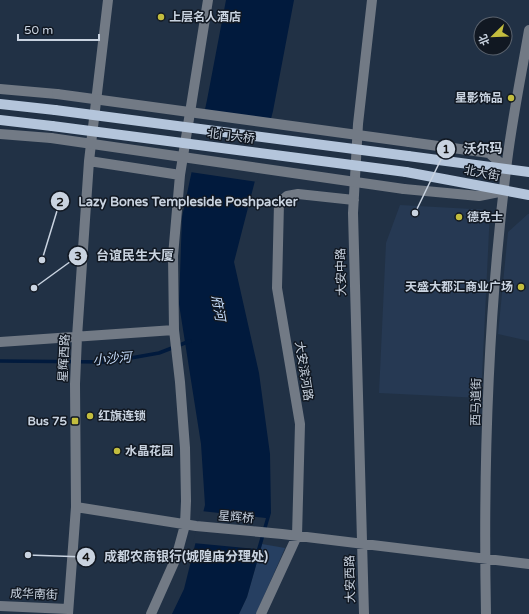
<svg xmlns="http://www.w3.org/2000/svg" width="529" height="614" font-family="'Varela Round','Noto Sans SC',sans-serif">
  <rect width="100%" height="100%" fill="#213145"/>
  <path fill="#263953" d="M400,205L490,210L481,398L379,393L386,243Z
    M528,214H529V341L498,334L508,232Z"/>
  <path fill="#263f61" d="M262,544L285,548L256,614H239L247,597Z"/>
  <path fill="#011a3d" d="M226,0H294L273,111L234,262L259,373L270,454L271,513L247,597L239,614H172L184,589L205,505L201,444L179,304L182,217L207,100Z"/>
  <path fill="#213145" d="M203,110L273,121L257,182L190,172Z
    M201,511L266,518L257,549L193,543Z"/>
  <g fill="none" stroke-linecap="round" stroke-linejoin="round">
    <path stroke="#011a3d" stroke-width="3.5" d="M0,361L108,362L159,353L190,341"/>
    <path stroke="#727a85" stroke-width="10" d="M0,89L57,94
      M0,134L51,138
      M409,142L489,153L506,168
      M89,161L180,175
      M404,189L479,196L504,191
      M0,342L174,330
      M76,507L196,526L282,534L529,564
      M0,606L68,609
      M68,614L76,507L75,384L77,337L89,161L108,0
      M151,614L176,558L185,525L186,501L185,448L180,382L174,330L173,256L180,175L208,0
      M261,614L297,536L300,424L277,288L279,203L287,196L298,194L354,200
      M364,614L353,213L358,124L372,0
      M486,614C483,466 488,317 506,170C511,124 521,77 529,30"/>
    <path stroke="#b4c5db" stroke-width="10" d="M0,104L55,110
      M0,120L52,126
      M408,156L529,172
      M406,172L529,195"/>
    <path stroke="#727a85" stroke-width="10" d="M57,94L409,142
      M51,138L404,189"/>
    <path stroke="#b4c5db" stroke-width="10" d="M55,110L408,156
      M52,126L406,172"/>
  </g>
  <g fill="#c3bd3e" stroke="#111822" stroke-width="1.5">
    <circle cx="161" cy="17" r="4"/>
    <circle cx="511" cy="98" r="4"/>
    <circle cx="459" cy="217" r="4"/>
    <circle cx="521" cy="287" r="4"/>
    <circle cx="90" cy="416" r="4"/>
    <rect x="71" y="417" width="8" height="8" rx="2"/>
    <circle cx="117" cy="451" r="4"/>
  </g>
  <g text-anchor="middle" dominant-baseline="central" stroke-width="3" stroke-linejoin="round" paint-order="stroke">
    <g font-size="12" font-weight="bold" fill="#c9d3e0" stroke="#111822" text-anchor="start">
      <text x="169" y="17">上层名人酒店</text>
      <text x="503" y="98" text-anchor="end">星影饰品</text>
      <text x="467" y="217">德克士</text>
      <text x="513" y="287" text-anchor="end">天盛大都汇商业广场</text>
      <text x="98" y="416">红旗连锁</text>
      <text x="67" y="421" text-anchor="end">Bus 75</text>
      <text x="125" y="451">水晶花园</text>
    </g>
    <g font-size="12" fill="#c9d3e0" stroke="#111822">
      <text transform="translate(231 136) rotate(7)">北门大桥</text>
      <text transform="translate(482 173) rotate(11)">北大街</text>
      <text transform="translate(341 272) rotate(-91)">大安中路</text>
      <text transform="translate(64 358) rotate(-87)">星辉西路</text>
      <text transform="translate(304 371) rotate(81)">大安滨河路</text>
      <text transform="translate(476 402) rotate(-89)">西马道街</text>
      <text transform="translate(236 517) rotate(5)">星辉桥</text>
      <text transform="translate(350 579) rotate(-91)">大安西路</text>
      <text transform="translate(34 594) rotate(2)">成华南街</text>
    </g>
    <g font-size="13" font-style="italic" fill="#c6ddfc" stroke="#111822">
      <text transform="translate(218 308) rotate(80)">府河</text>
      <text transform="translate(112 359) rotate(-5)">小沙河</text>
    </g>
  </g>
  <path fill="none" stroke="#c9d3e0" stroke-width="1.5" d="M415 213L446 149M42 260L60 201M34 288L78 256M28 555L86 557"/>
  <g fill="#c9d3e0" stroke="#111822" stroke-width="1.5">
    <circle cx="415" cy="213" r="4"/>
    <circle cx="42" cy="260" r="4"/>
    <circle cx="34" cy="288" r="4"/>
    <circle cx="28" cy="555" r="4"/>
    <circle cx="446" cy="149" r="10"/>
    <circle cx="60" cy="201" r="10"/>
    <circle cx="78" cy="256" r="10"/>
    <circle cx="86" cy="557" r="10"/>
  </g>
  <g font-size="12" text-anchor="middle" font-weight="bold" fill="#111">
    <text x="446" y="153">1</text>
    <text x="60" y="206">2</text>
    <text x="78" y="260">3</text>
    <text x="86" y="561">4</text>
  </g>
  <g font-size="13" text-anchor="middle" font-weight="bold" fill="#c9d3e0" stroke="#111822" stroke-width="3" stroke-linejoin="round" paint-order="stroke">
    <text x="483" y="153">沃尔玛</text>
    <text x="188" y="206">Lazy Bones Templeside Poshpacker</text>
    <text x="135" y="260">台谊民生大厦</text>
    <text x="186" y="561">成都农商银行(城隍庙分理处)</text>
  </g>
  <g transform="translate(493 36) rotate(247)"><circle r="19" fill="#111822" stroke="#5b636e"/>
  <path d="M0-3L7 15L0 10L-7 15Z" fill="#c3bd3e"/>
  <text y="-6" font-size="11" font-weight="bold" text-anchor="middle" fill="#c9d3e0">北</text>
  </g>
  <path d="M18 34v6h81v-6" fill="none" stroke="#c9d3e0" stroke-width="2"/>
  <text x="24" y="34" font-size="12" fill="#c9d3e0" stroke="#111822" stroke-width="3" paint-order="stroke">50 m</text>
</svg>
